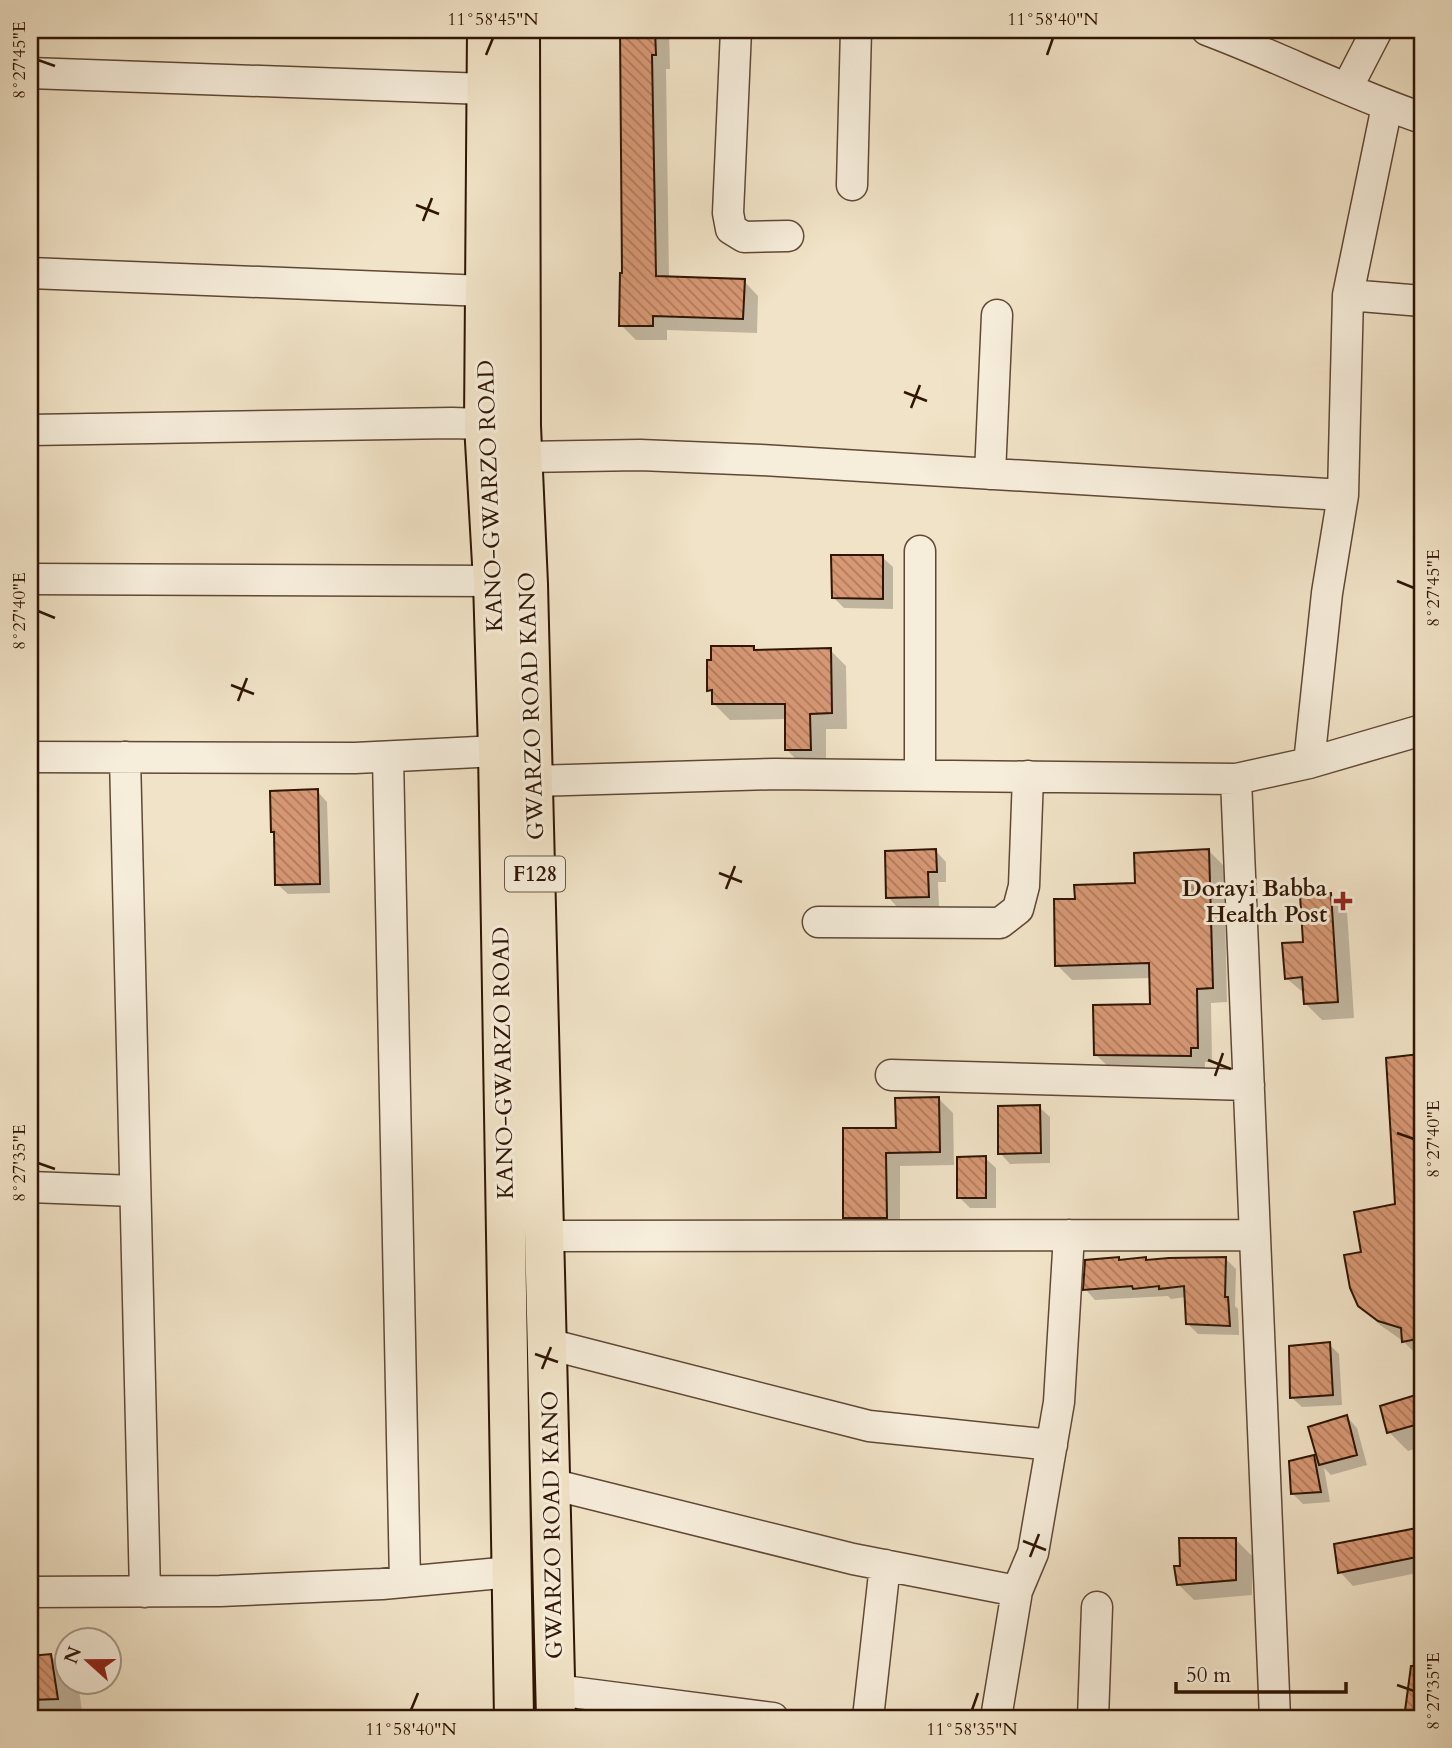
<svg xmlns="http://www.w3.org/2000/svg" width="1452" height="1748" font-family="Cardo,serif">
  <defs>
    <pattern id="building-back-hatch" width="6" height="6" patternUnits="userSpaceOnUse" patternTransform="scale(1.75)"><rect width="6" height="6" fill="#d79874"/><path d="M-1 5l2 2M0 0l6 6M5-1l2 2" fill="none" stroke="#af7b5d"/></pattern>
  </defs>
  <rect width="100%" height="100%" fill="#f1e3c7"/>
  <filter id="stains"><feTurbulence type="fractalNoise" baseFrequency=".00286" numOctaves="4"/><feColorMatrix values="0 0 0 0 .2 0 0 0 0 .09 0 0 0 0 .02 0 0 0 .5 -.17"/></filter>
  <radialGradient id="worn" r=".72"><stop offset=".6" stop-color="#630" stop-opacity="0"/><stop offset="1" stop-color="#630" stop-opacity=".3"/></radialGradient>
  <path fill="#0003" d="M621,30H669L670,69H666L669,278L744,281L758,296L757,333L667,330V340H636L621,325L624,275Z
    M882,557L893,567V609L844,608L834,598Z
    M753,648L757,651L830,650L846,666L847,729H826V765L803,766L787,750V719L730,720L714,704V695L709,690Z
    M317,791L327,802L330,893L288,894L277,884L276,835L273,832Z
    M936,851L946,862V882H938L939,907L898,908L888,897Z
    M1209,851L1224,866L1227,1002L1211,1003L1212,1062H1205V1070L1111,1069L1096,1055L1152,1005L1151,978L1072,980L1057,965L1077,900L1137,885Z
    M1331,895L1347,911L1354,1018L1322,1020L1306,1004L1305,994L1286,978Z
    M1420,1037H1422V1360L1403,1341L1380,1325L1360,1305L1363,1253L1397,1206L1418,1056L1421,1059Z
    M939,1099L953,1113L954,1165L900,1166V1232H859L845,1217L897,1129Z
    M1039,1107L1050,1117V1163L1010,1164L1000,1153Z
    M985,1158L996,1168V1208H970L959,1197Z
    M1118,1259L1121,1262L1145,1259L1148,1262L1226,1259L1236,1269L1235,1306L1238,1309L1239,1335L1198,1334L1188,1324L1186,1297L1171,1299L1168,1296L1095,1300L1085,1289Z
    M1329,1344L1339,1354L1342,1405L1302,1407L1291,1397Z
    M1422,1393V1447L1408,1451L1389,1432L1382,1407Z
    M1347,1417L1357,1428L1367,1465L1331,1475L1324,1468L1330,1502L1303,1504L1293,1494L1314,1457L1321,1464Z
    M1422,1529V1572L1353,1586L1340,1572L1336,1546Z
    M1236,1540L1252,1556V1595L1194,1600L1178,1584L1182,1567Z
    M1418,1629L1422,1630V1718H1404Z
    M51,1656L66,1672V1682L78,1683L83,1718H30V1657Z"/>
  <path fill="url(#building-back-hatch)" stroke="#2f1504" stroke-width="2" d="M620,30H655L656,55H652L656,276L745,279L743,319L653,316V326H619L620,273H622Z
    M831,555H883V599L832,598Z
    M711,646H754V650L831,648L832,713L810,714L811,750H785V704H712V690L707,691V660H711Z
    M318,789L320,884L275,885L274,832H271L270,791Z
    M936,849L937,872H928L929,897L886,898L885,851Z
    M1209,849L1213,988L1197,989L1198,1048H1191V1056L1094,1055L1093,1005L1150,1004L1149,963L1055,966L1054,899H1075L1074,885L1135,883L1134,853Z
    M1331,893L1338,1002L1304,1004L1302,977L1285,979L1282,943L1303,942L1300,895Z
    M1419,1054L1422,1126V1338L1402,1342L1401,1328L1378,1321L1358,1306L1350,1288L1344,1255L1361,1252L1354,1212L1395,1204L1386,1058Z
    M939,1097L940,1152L886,1153L887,1218H843V1128H896L895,1098Z
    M1040,1105L1041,1153L998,1154V1106Z
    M986,1156V1198H957V1157Z
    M1119,1257V1260L1146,1257V1260L1169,1258L1226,1257L1225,1297H1228L1230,1326L1186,1324L1184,1286L1159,1289V1286L1133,1289L1132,1286L1083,1290L1085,1260Z
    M1330,1342L1333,1395L1290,1398L1289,1346Z
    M1422,1393V1423L1387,1433L1380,1406Z
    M1347,1415L1357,1455L1319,1465L1308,1427Z
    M1314,1455L1321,1492L1291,1494L1289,1461Z
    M1422,1527V1556L1338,1573L1334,1544Z
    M1179,1538H1236V1580L1177,1585L1174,1566H1180Z
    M51,1654L58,1699L30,1700V1656Z
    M1411,1666H1422V1718H1404Z"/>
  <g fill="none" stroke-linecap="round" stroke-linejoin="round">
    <defs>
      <path id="minor" d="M736,30L728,213L731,229L744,237L788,236
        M1207,30C1279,57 1349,93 1422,118
        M30,73L486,89
        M1347,88L1377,30
        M852,185L856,30
        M30,273L485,291
        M1348,295L1422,301
        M30,430L452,423L484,424
        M523,457L640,455L761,460L1343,495
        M990,474L997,315
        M920,551V775
        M30,579L493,581
        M30,757L355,758L498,751
        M125,757L145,1592
        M388,757L405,1582
        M1309,763L1327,593L1343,495L1348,295L1387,106
        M1236,779L1275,1718
        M533,781L775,774L1236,779L1309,763L1422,730
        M818,922L1000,923L1018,909L1024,886L1028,776
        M891,1075L1249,1085
        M30,1187L135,1191
        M544,1236L1255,1235
        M548,1344L869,1426L1052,1445
        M551,1484L853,1559L1017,1591
        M30,1592L220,1591L382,1584L511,1572
        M556,1690L773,1718
        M868,1718L885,1565
        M996,1718L1017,1591L1033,1553L1059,1402L1069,1235
        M1093,1718L1097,1607"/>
      <path id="major" d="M487,30L484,424L493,581L498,751L514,1718
        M520,30L521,426L528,584L556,1718"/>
    </defs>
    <use href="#minor" stroke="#604835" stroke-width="33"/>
    <use href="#major" stroke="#2f1504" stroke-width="42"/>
    <use href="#minor" stroke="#f6eddb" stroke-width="30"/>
    <use href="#major" stroke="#f1e3c7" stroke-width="38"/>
  </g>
  <path fill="none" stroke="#2f1504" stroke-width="2.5" d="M486,55L493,38M1047,55L1053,38M38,60L55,66M416,205L439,214M423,221L432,198M904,392L927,401M911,408L920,385M1397,581L1414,588M38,611L55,618M231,685L254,694M238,701L247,678M719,873L742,882M726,889L735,866M1208,1060L1231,1069M1215,1076L1223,1053M1397,1133L1414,1139M38,1163L55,1169M535,1354L558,1362M542,1369L551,1347M1023,1541L1046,1550M1030,1557L1039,1534M1397,1685L1414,1691M411,1710L418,1693M972,1710L978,1693"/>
  <path fill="#8f2418" stroke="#f6eddb" stroke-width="2.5" d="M1339.5 890.5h7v7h7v7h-7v7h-7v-7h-7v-7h7z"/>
  <g text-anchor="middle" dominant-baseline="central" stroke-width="6" stroke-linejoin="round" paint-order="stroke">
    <rect fill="#f6eddb" stroke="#6b5644" stroke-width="2" x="505" y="856.5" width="60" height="35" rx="5"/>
    <g font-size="21" font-weight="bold" fill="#2f1504">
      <text x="535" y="874">F128</text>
    </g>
    <g font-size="23" fill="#2f1504" stroke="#f6eddb">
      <text transform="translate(490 496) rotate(-92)">KANO-GWARZO ROAD</text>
      <text transform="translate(531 706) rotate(-92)">GWARZO ROAD KANO</text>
      <text transform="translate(503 1063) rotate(-91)">KANO-GWARZO ROAD</text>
      <text transform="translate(552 1525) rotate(-91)">GWARZO ROAD KANO</text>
    </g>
    <g font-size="23" font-weight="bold" fill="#2f1504" stroke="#f6eddb" text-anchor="end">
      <text x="1327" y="888">Dorayi Babba<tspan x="1327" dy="26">Health Post</tspan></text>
    </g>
  </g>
  <rect width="1452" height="1748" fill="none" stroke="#f1e3c7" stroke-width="77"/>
  <g transform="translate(88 1661) rotate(291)"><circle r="33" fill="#f6eddb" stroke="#a69785" stroke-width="2"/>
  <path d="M0-5L12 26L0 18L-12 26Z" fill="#8f2418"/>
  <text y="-10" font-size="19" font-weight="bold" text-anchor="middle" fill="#2f1504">N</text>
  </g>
  <path d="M1176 1682v10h170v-10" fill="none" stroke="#2f1504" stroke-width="3.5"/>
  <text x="1186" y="1682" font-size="21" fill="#2f1504" stroke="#f6eddb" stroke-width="5" paint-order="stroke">50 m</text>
  <rect x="38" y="38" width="1376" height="1672" fill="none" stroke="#2f1504" stroke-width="2.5"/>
  <g font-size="18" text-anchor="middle" fill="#2f1504">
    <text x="493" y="25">11°58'45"N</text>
    <text x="1053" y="25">11°58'40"N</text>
    <text transform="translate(19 60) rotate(-90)" y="6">8°27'45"E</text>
    <text transform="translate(1433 588) rotate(-90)" y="6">8°27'45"E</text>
    <text transform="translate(19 611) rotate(-90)" y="6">8°27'40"E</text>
    <text transform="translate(1433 1139) rotate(-90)" y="6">8°27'40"E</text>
    <text transform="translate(19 1163) rotate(-90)" y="6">8°27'35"E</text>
    <text transform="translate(1433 1691) rotate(-90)" y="6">8°27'35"E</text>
    <text x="411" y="1735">11°58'40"N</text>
    <text x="972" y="1735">11°58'35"N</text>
  </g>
  <rect width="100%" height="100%" filter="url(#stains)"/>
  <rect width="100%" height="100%" fill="url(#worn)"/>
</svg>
